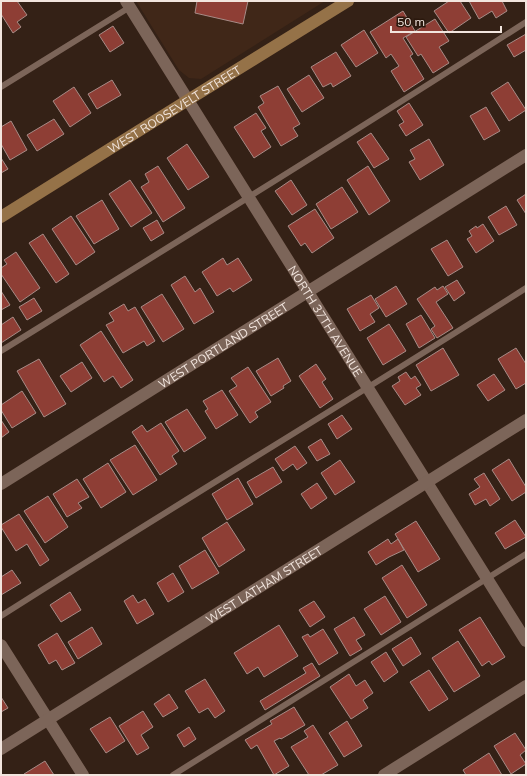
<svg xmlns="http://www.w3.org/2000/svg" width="527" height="776" font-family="Mulish,sans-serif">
  <rect width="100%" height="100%" fill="#342116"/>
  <path fill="#402718" d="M136,1H325L201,79L189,78L179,70Z"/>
  <path fill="#8e3e35" stroke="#a78b86" d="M3,1H17L27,15L17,22L21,27L13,33L1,14V2Z
    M197,1H248L243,24L195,13Z
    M449,1H460L471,18L449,33L434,11Z
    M469,1H502L507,11L496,18L492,11L479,19Z
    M403,11L415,31L403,38L413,54L410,56L424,79L404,92L391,71L399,66L391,54L386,58L370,32Z
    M435,19L449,41L439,47L449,63L433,73L421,54L418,56L406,37Z
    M113,26L124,43L110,52L99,35Z
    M364,30L378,53L356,67L341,45Z
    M526,34V50L514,57L507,45Z
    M336,52L351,76L333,87L331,83L323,87L311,67Z
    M309,75L324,98L302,112L287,89Z
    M112,80L121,95L97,109L88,94Z
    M508,82L526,110L509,121L491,93Z
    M278,86L300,124L293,128L298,136L281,146L258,107L264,103L260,96Z
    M74,87L91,113L70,127L53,101Z
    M409,103L423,125L406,136L399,125L404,122L397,111Z
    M486,107L500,131L484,140L470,116Z
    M256,113L266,128L261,131L271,147L254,158L234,127Z
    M54,119L64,134L37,151L27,135Z
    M11,121L27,150L10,160L1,144V127Z
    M371,133L389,159L374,168L357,142Z
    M429,139L444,165L420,180L409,162L415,159L410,150Z
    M187,144L209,177L188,190L167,158Z
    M1,158L8,169L1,173Z
    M158,166L185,208L163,222L141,187L149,182L145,174Z
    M368,166L390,201L369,215L347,180Z
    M130,180L152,213L131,227L109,194Z
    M291,180L307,205L292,215L275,191Z
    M342,187L358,212L331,229L316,204Z
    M526,194V214L517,200Z
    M102,200L119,229L94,244L76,216Z
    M506,206L517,225L499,235L488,217Z
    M315,209L334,238L312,253L305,243L301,246L288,226Z
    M71,216L95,252L76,265L52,229Z
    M157,220L164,233L151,241L143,228Z
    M483,224L494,241L476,253L467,239L472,236L469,231L476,226L477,228Z
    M43,234L69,274L56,283L29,243Z
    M447,240L463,267L448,276L431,249Z
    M16,252L40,288L20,302L1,274V268L7,264L4,260Z
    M223,258L227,265L238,258L252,280L233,292L230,288L217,296L202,272Z
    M185,276L195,292L200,288L214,312L194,324L171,285Z
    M457,280L465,293L454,301L445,287Z
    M396,286L407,304L386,317L375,299Z
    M443,286L448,294L436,302L453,328L437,338L431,329L435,326L417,299L435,287L437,290Z
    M1,291L10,305L1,310Z
    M162,294L184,329L163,342L141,307Z
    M371,295L379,308L370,314L375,322L360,331L347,309Z
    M34,298L42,311L27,320L19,307Z
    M124,304L128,311L135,307L155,341L147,346L144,341L123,353L106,325L114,321L109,313Z
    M421,315L435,338L419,348L406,324Z
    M13,317L21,330L1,343V325Z
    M389,324L406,351L383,365L367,338Z
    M101,331L133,380L121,388L113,376L104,382L80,345Z
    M443,348L459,375L431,391L416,365Z
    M516,348L526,364V383L516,389L498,359Z
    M278,358L291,381L283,386L284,388L271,396L256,371Z
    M39,359L66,404L44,417L17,371Z
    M82,362L92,378L71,392L60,376Z
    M316,364L326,379L322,382L333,399L320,408L299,376Z
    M248,367L271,402L255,412L258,417L250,423L229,391L237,386L231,378Z
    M406,372L411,379L415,376L421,385L416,388L421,395L405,405L392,386L400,381L398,377Z
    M494,374L505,390L488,401L477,385Z
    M222,390L238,415L216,429L205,411L208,409L203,401Z
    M22,391L36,413L12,428L1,410V405Z
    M187,409L206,438L184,452L165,422Z
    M342,415L352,429L337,439L328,424Z
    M1,420L9,432L1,438Z
    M161,423L179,451L172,456L177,464L160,475L132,432L142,425L147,432Z
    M321,439L330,454L317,461L308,447Z
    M135,445L157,480L133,495L110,460Z
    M295,446L307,463L297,470L293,464L283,471L275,459Z
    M509,459L526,487V492L512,501L492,470Z
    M340,460L355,482L335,495L321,473Z
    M108,463L126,492L101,508L83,479Z
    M273,467L282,482L256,498L247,482Z
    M484,473L500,499L490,506L486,499L475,505L469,494L480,487L474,479Z
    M238,478L253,504L227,520L212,494Z
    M77,479L89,497L78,503L82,508L67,517L53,494Z
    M317,483L327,498L311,509L301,494Z
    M48,496L68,527L45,543L24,511Z
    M19,514L49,560L40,566L27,544L16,551L1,527V525Z
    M515,520L526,537L505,549L495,533Z
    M416,521L440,559L418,572L395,534Z
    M227,522L245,550L219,567L202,538Z
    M388,539L391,544L398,539L404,550L389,557L376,565L368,552Z
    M205,550L219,573L192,589L179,566Z
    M402,565L427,605L407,618L382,578Z
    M12,570L21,583L1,595V577Z
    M173,573L184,592L168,602L157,583Z
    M70,592L81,610L61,622L50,605Z
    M133,595L138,603L145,599L154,614L137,624L124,601Z
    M385,596L401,622L381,635L364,609Z
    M314,601L325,617L310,627L299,610Z
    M354,617L365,635L356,640L362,649L350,656L334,629Z
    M480,617L505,657L492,665L489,661L482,666L459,630Z
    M279,625L298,656L264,677L258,667L247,674L234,653Z
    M92,627L102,644L78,659L68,642Z
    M323,629L338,653L319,665L302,637L308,634L310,637Z
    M57,633L75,663L62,670L56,660L49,664L38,645Z
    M411,637L421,654L403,666L392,649Z
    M458,641L480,676L454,692L432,658Z
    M386,652L398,672L384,682L371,662Z
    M312,663L320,676L265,710L260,701L306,673L303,668Z
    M429,670L448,699L429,711L410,682Z
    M349,674L356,686L365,680L373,693L363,700L368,708L351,719L330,687Z
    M205,679L225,711L215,718L208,708L199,713L185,691Z
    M169,694L178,708L163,717L154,704Z
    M1,697L8,708L1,712Z
    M294,707L305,725L281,739L280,738L274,741L289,766L274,775L257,745L251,749L245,740L272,724L270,721Z
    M143,711L153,727L141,735L149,748L137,755L119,726Z
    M110,717L125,741L106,753L90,729Z
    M347,721L362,746L344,757L329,733Z
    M313,725L338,765L321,775H309L291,747L308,737L304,731Z
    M189,727L196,739L184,747L177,735Z
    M515,733L526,750L520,755L526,764L511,774L494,746Z
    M489,753L502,775H466L463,770Z
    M45,761L54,775H25L24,774Z"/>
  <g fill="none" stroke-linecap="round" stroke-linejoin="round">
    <path stroke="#7c6559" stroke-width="6" d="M1,87L130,7
      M1,351C177,242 352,134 526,22
      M1,616C175,505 352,399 526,288
      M173,775L526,554"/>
    <g stroke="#7c6559" stroke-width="12">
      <path id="s1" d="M126,1L526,641"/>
      <path id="s2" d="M1,484L526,155"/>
      <path d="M1,645L83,775"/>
      <path id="s3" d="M1,749L526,420"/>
      <path d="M384,775L526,686"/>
    </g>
    <path stroke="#957248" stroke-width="12" id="s4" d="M1,217L188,100L348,1"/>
  </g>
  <g text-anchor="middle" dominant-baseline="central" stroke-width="3" stroke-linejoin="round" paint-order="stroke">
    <g font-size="12" fill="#f2e5de" stroke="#2a180d">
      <text stroke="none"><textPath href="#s4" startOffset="204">WEST ROOSEVELT STREET</textPath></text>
      <text stroke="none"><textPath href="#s1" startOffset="377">NORTH 37TH AVENUE</textPath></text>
      <text stroke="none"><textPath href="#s2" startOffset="262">WEST PORTLAND STREET</textPath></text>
      <text stroke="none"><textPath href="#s3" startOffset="310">WEST LATHAM STREET</textPath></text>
    </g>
  </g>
  <rect width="527" height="776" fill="none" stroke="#f2e5de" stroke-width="4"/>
  <path d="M391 26v6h110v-6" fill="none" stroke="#f2e5de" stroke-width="2"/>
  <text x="397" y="26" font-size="12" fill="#f2e5de" stroke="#2a180d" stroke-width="3" paint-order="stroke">50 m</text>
</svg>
